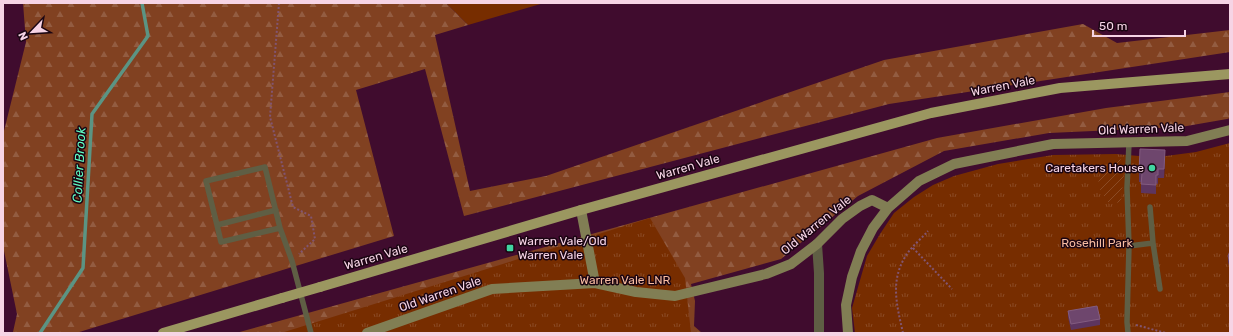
<svg xmlns="http://www.w3.org/2000/svg" width="1233" height="336" font-family="Rubik,sans-serif">
  <defs>
    <pattern id="forest-firs" width="22" height="20" patternUnits="userSpaceOnUse"><rect width="22" height="20" fill="#814121"/><path d="M5 1l3.5 6h-7zM16 11l3.5 6h-7z" fill="#935c41"/></pattern>
    <pattern id="park-tufts" width="24" height="20" patternUnits="userSpaceOnUse"><rect width="24" height="20" fill="#772d00"/><path d="M3 7l-1-3M5 7V3M7 7l1-3M15 17l-1-3M17 17v-4M19 17l1-3" fill="none" stroke="#8b4b25"/></pattern>
    <pattern id="garden-furrows" width="10" height="10" patternUnits="userSpaceOnUse"><rect width="10" height="10" fill="#772d00"/><path d="M-1 1l2-2M0 10L10 0M9 11l2-2" fill="none" stroke="#8b4b25"/></pattern>
  </defs>
  <rect width="100%" height="100%" fill="#400c2e"/>
  <path fill="#772d00" d="M446,3H544L468,25Z"/>
  <path fill="url(#forest-firs)" d="M23,3H446L468,25L435,35L470,191L546,176L884,60L1083,24L1117,43L1230,30V52L889,104L464,216L425,69L356,90L394,236L76,333H3L13,332L17,314L3,246V135L26,42Z
    M1230,92V118L1227,119L1181,127L1049,133L944,151L858,196L781,259L691,284L695,301L694,326L702,333H236L937,138L1106,108Z"/>
  <path fill="url(#park-tufts)" d="M1230,143V333H855L852,308L867,256L880,234L894,213L914,197L933,185L954,176L998,164L1053,155L1116,154L1139,156H1166L1196,152Z
    M650,218L685,278L691,333H281Z"/>
  <path fill="url(#garden-furrows)" d="M1116,157L1119,159L1125,161L1121,202L1109,204C1106,199 1101,192 1099,187C1096,174 1108,164 1116,157Z"/>
  <g fill="none" stroke-linecap="round" stroke-linejoin="round">
    <path stroke="#5b9483" stroke-width="3.5" d="M40,333L83,268L92,114L148,36L142,3"/>
    <path stroke="#825571" stroke-width="2" stroke-dasharray="2 2" stroke-linecap="butt" d="M279,3L270,117L293,207L311,216L315,239L299,254
      M913,248L952,289
      M1136,325L1166,333
      M903,333C897,306 890,282 905,257C911,247 921,239 928,231"/>
    <path stroke="#5f5e44" stroke-width="5.5" d="M1129,143L1127,188L1129,246L1153,243L1160,289
      M1150,207L1153,243
      M217,225L206,181L265,167L280,228L221,242L217,225L276,210
      M280,228L292,261L311,333
      M1128,333L1127,322L1129,246"/>
    <path stroke="#5f5e44" stroke-width="10" d="M817,244L819,273V333"/>
    <path stroke="#817e54" stroke-width="10" d="M581,210L595,283
      M367,333L492,289L595,283L636,292L675,296L766,274L791,264L817,244L842,219L860,206L872,200L888,208
      M848,333L846,305L852,277L861,251L873,228L888,208L919,181L954,164L1053,144L1187,141L1230,130"/>
    <path stroke="#9b9760" stroke-width="10" d="M320,287L581,210L931,113L1060,88L1230,74
      M163,333L282,298"/>
    <path stroke="#9b9760" stroke-width="10" d="M282,298L320,287"/>
  </g>
  <path fill="#5d355f" d="M1165,159L1164,178H1158V184L1156,183V194L1141,193V182H1139V173Z
    M1230,251V269L1228,262V256Z
    M1068,311L1100,319V325L1071,330L1068,317Z"/>
  <path fill="#4b1d45" d="M1165,150V159L1164,178V169Z"/>
  <path fill="#6e466d" stroke="#835c80" d="M1140,149L1165,150L1164,169H1158V175H1156V185L1141,184L1142,174L1139,173Z
    M1230,251V263L1228,256Z
    M1097,306L1100,319L1071,324L1068,311Z"/>
  <g fill="#41d4a1" stroke="#1a0512" stroke-width="1.5">
    <circle cx="1152" cy="168" r="4"/>
    <rect x="506" y="244" width="8" height="8" rx="2"/>
  </g>
  <g text-anchor="middle" dominant-baseline="central" stroke-width="3" stroke-linejoin="round" paint-order="stroke">
    <g font-size="12" fill="#f6d4e5" stroke="#1a0512">
      <text transform="translate(1003 86) rotate(-11)">Warren Vale</text>
      <text transform="translate(1141 129) rotate(-2)">Old Warren Vale</text>
      <text transform="translate(688 167) rotate(-16)">Warren Vale</text>
      <text transform="translate(816 225) rotate(-39)">Old Warren Vale</text>
      <text transform="translate(376 257) rotate(-16)">Warren Vale</text>
      <text transform="translate(440 294) rotate(-19)">Old Warren Vale</text>
    </g>
    <g font-size="12" fill="#f6d4e5" stroke="#1a0512" text-anchor="end">
      <text x="1144" y="168">Caretakers House</text>
      <text x="518" y="241" text-anchor="start">Warren Vale/Old<tspan x="518" dy="14">Warren Vale</tspan></text>
    </g>
    <g font-size="12" fill="#f8bca1" stroke="#1a0512">
      <text x="1097" y="243">Rosehill Park</text>
      <text x="625" y="280">Warren Vale LNR</text>
    </g>
    <g font-size="13" font-style="italic" fill="#60fec5" stroke="#1a0512">
      <text transform="translate(79 165) rotate(-87)">Collier Brook</text>
    </g>
  </g>
  <rect width="1233" height="336" fill="none" stroke="#f6d4e5" stroke-width="8"/>
  <g transform="translate(32 32) rotate(245)" stroke="#1a0512" stroke-width="3" paint-order="stroke">
  <path d="M0-3L7 15L0 10L-7 15Z" fill="#f6d4e5"/>
  <text y="-6" font-size="11" font-weight="bold" text-anchor="middle" fill="#f6d4e5">N</text>
  </g>
  <path d="M1093 30v6h92v-6" fill="none" stroke="#f6d4e5" stroke-width="2"/>
  <text x="1099" y="30" font-size="12" fill="#f6d4e5" stroke="#1a0512" stroke-width="3" paint-order="stroke">50 m</text>
</svg>
